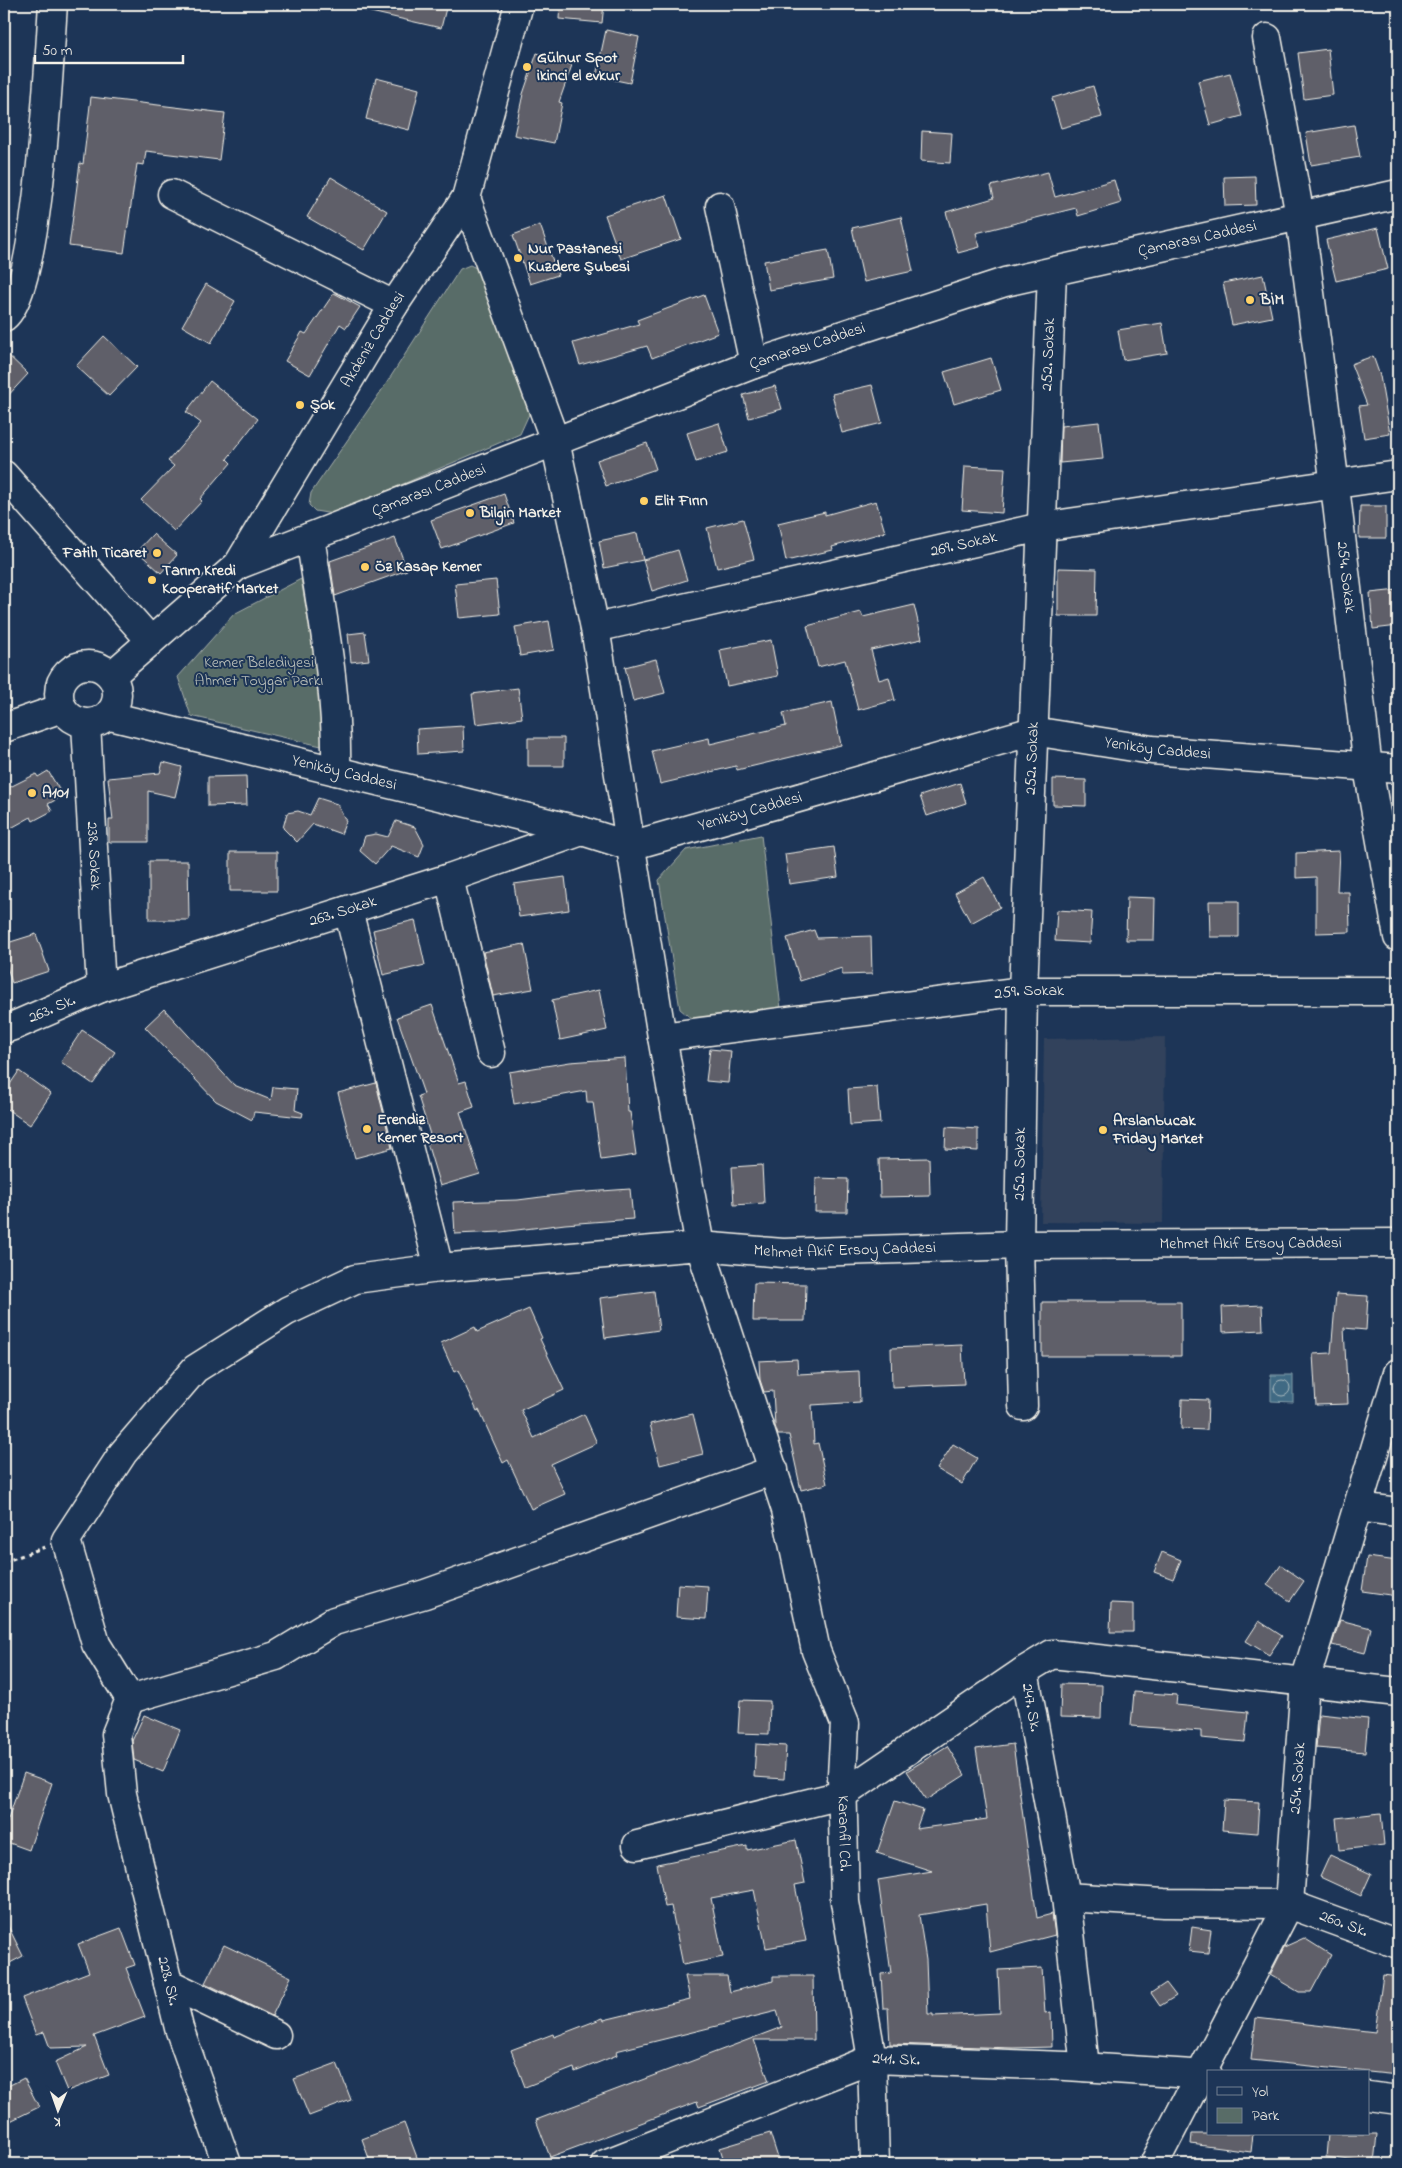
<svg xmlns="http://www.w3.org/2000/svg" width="1402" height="2168" font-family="'Indie Flower',sans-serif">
  <rect width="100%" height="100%" fill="#1d3557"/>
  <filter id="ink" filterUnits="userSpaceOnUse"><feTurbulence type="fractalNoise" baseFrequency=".02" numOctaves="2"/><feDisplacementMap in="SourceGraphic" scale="10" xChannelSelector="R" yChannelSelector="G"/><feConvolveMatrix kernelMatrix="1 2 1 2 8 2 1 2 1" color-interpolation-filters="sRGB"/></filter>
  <g filter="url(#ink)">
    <path fill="#31425c" d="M1165,1037L1163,1223L1041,1222L1044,1039Z"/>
    <path fill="#586c67" stroke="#a6aea8" d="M470,265L478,269L535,401L520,434L333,514L315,511L309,505L311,493L386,384L460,269Z
      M301,579L330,748L191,716L178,677L234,614Z
      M761,835L781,1009L692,1019L680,1009L659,880L686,850Z"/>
    <path fill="#3f6b84" stroke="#87a1ac" d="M1271,1375H1293V1402L1271,1401Z"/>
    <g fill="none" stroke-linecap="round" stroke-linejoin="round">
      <path stroke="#acbbc0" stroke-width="1" d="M1274 1388a8 8 0 1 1 16 0a8 8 0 1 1-16 0Z"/>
    </g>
    <path fill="#5f5f69" stroke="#f4f1e8" d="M363,4H447L441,28L362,10Z
      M560,4H604L602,23L559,19Z
      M606,30L639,37L630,83L596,76Z
      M1328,49L1333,95L1304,99L1298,53Z
      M537,53L572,65L559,102L562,103L554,143L514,135L523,94Z
      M1230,73L1242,116L1210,125L1198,81Z
      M376,78L419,89L409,130L366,119Z
      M1093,86L1102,117L1061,128L1052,98Z
      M91,97L225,113L219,160L146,151L144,165L137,164L124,253L69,246L80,163L83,164Z
      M1354,125L1360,157L1311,165L1306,133Z
      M922,131L952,133L950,163L921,161Z
      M1048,172L1055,197L1114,180L1121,203L1078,216L1076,208L976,233L980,247L958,253L946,212L994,198L991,186Z
      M1255,176L1256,205L1225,206L1224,177Z
      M331,177L387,211L364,250L307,217Z
      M666,195L681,239L621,259L605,215Z
      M901,217L913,271L864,282L852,228Z
      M540,225L558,275L530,284L513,235Z
      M1378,228L1388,269L1336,281L1326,240Z
      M828,250L833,279L769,290L764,261Z
      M1263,275L1272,317L1232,325L1223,283Z
      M206,284L235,301L211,343L182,326Z
      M334,293L360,307L346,328L340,324L310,375L285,361L302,332L306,334Z
      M704,295L718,333L652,358L647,346L580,365L573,343L639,324L637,320Z
      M1162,323L1167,353L1123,360L1118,330Z
      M104,336L137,367L109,396L76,366Z
      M4,351L28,374L4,400Z
      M1373,356L1380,376L1390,434L1364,438L1359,406L1367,405L1351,364Z
      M991,358L1001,390L954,404L944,372Z
      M210,381L258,419L227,459L231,463L200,499L202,501L174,531L141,500L174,466L168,461L201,423L186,412Z
      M872,385L882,423L842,433L832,394Z
      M775,386L782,409L749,418L743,395Z
      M1099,422L1103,459L1060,463L1061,426Z
      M719,423L728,452L696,462L687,433Z
      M647,443L656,469L606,486L597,460Z
      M965,466L1005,468L1002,513L962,510Z
      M504,494L514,523L442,549L431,520Z
      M876,501L885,532L832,547L833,550L786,561L778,523L825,512V515Z
      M1360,506H1386V538H1359Z
      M743,519L754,559L717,568L707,528Z
      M637,533L643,560L604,568L599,541Z
      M153,534L177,555L161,573L137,551Z
      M395,538L407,570L335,596L330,561Z
      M678,550L687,580L652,591L643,560Z
      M1058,568L1097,569L1096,616H1058Z
      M496,580L500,614L459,618L455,584Z
      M1398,590V626L1373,629L1370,593Z
      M914,605L922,639L871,650L879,680L889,677L895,700L858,710L845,660L818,667L807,626L861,612L863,617Z
      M549,621L554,650L520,656L515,627Z
      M365,632L369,660L351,662L348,634Z
      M771,640L778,676L727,686L720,650Z
      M656,659L665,693L633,701L625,667Z
      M518,688L522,718L476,724L472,694Z
      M832,702L841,745L737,770L736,766L660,784L652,751L709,738L710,744L786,726L783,713Z
      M463,726L464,751L418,754L417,729Z
      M528,738H564V766H528Z
      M163,762L182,767L175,797L148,791V842H109V820H113L108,778L160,773Z
      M48,771L63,796L48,804L52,811L33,821L31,817L4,832V790L36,774L38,777Z
      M246,776L247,805L208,806V777Z
      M1053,779L1086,780V806L1053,805Z
      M960,783L966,803L927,816L920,796Z
      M318,798L337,804L346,821L341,834L313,824L297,842L283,828L287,813L298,811L310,815Z
      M396,821L415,827L424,844L419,857L391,846L375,864L360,851L365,836L376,834L388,837Z
      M834,847L838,877L789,884L785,854Z
      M1339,851L1337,892H1349L1350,932L1316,933V877L1296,878V853Z
      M230,852H277V891H230Z
      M149,861H188L189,920H149Z
      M565,877L569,910L519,917L514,884Z
      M984,877L1000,907L971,923L955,893Z
      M1127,897L1155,898L1154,940H1126Z
      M1209,901H1239V937H1210Z
      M1057,910L1092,912L1090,943L1055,941Z
      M415,920L425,965L383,975L373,930Z
      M814,930L817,938L871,936L872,974L842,975V968L800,981L787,938Z
      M36,934L49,971L12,983L4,957V944Z
      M524,944L533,989L493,996L483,952Z
      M599,990L607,1030L560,1040L552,1000Z
      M432,1005L459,1083L466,1081L474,1107L460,1112L480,1174L440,1186L427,1143L432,1141L418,1096L424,1094L397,1017Z
      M164,1009L234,1085L271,1100L273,1087L297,1089L295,1110L303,1113L302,1117L254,1112L252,1120L216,1101L145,1027Z
      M82,1030L115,1052L93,1084L61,1062Z
      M710,1049L731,1051L728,1083L706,1081Z
      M625,1058L628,1112H630L636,1155L601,1160L593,1102H587L586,1091L514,1104L509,1072L570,1062Z
      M19,1071L51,1094L30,1125L4,1107V1093Z
      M376,1083L392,1148L355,1158L338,1093Z
      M877,1087L880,1123L850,1125L848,1089Z
      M946,1127L978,1129V1151L945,1149Z
      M929,1158L930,1196L880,1197L879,1159Z
      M762,1165L764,1203L734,1205L732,1167Z
      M816,1178L848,1179L847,1212H815Z
      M630,1189L633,1219L565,1224L501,1232L455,1234L453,1202L518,1200L573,1193Z
      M754,1283L806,1284L805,1321H753Z
      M654,1291L659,1330L605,1338L600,1298Z
      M1336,1294L1368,1296L1366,1330L1344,1328L1348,1404L1316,1405L1313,1354L1331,1353Z
      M1042,1302H1181V1356H1042Z
      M1262,1305L1263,1330L1223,1332L1222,1307Z
      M529,1309L542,1338L540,1339L564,1390L521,1410L534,1438L584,1414L597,1443L551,1464L565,1494L531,1509L508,1460L503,1463L479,1410L477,1411L458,1370L454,1372L441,1343L475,1327L477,1332Z
      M962,1345L964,1384L892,1387L891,1348Z
      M797,1359L798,1374L859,1371L860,1402L812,1405L814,1444L818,1443L827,1484L801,1490L789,1435H778L775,1426L773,1391L764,1392L760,1380L759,1361Z
      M1182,1399L1208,1400L1207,1430L1181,1429Z
      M693,1414L703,1454L660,1465L650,1424Z
      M953,1444L977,1458L962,1484L937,1469Z
      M1162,1552L1181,1560L1173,1579L1154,1572Z
      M1367,1557L1398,1561L1397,1596L1362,1591Z
      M1281,1565L1304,1581L1290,1601L1267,1585Z
      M678,1584L708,1586L706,1619L676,1617Z
      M1111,1603L1133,1604V1632H1110Z
      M1340,1620L1371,1628L1365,1653L1332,1645Z
      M1259,1621L1282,1636L1269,1655L1246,1641Z
      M1061,1684L1102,1685L1101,1718L1060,1717Z
      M1134,1692L1177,1695L1176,1705L1248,1712L1245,1742L1201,1738V1731L1131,1726Z
      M740,1700L770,1701L769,1734L738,1733Z
      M1319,1714L1368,1719L1365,1752L1316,1748Z
      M144,1715L180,1730L163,1772L134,1760L132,1741Z
      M756,1744L786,1746L784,1779L754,1777Z
      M1013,1744L1037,1918L1052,1914L1055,1935L990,1952L986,1904L919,1915L926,1960L928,2014H933V2016L1000,2013L998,1970L1042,1968L1045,2013L1051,2012L1052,2047L1013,2048L890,2044L888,2008H883L881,1974L891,1973L878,1880L932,1871L877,1853L895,1801L923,1810L916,1829L987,1819L976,1749Z
      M947,1746L965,1775L926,1800L907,1771Z
      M24,1773L52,1783L29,1850L4,1841V1831Z
      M1224,1800L1259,1802L1257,1833L1222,1830Z
      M1381,1813L1384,1845L1339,1850L1336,1818Z
      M796,1840L805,1883L795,1885L806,1941L766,1948L754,1890L711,1898L723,1957L683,1965L671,1906L665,1907L657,1864L747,1846V1850Z
      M1330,1855L1371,1874L1361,1896L1320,1877Z
      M4,1918L23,1956L8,1964L4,1952Z
      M1192,1927L1211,1930L1208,1953L1189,1951Z
      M121,1928L135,1965L126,1968L145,2017L94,2036L109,2075L67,2091L55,2062L87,2047L50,2048L44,2032L36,2035L22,1998L89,1972L78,1944Z
      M1304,1938L1331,1955L1311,1992H1299L1270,1975L1284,1947Z
      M224,1945L291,1977L272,2016L205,1983Z
      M1383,1975L1398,1977V2075L1251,2060L1256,2018L1375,2032Z
      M685,1976H727L730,1992L773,1981V1976H813L814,2040H754L769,2081L699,2107L697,2102L550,2157L536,2120L782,2027L777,2011L616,2051L617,2055L575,2072L574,2068L525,2087L511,2050L553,2034L554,2037L603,2018L604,2020L690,1999Z
      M1166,1983L1176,1996L1160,2006L1151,1993Z
      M337,2063L351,2100L309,2116L294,2079Z
      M24,2078L39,2107L4,2124V2088Z
      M404,2123L418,2160L407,2164H371L362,2139Z
      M770,2133L780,2164H725L720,2148Z
      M1192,2134H1253L1251,2152L1191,2144Z
      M1328,2134H1377L1374,2163L1326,2157Z"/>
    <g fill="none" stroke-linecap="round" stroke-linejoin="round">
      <defs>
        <g id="minor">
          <path id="s1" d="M1267,38L1300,216L1335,486L1368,768L1398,937"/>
          <path d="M172,194L394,305"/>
          <path id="s2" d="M466,198L555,441L595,628L662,1037L700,1246L783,1253L1019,1245L1398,1243"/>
          <path d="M720,206L754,364"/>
          <path d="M4,317C40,290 49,58 53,4"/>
          <path d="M4,475L151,641"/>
          <path d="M310,537C322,615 338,692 336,771"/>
          <path id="s3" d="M238,565L754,364L1005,282L1398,194"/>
          <path id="s4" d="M595,628L1041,527L1398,475"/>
          <circle cx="88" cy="694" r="29"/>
          <path id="s5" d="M112,675L238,565L394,305L466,198L519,4"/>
          <path id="s6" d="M110,716L582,831L630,846L1033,731L1152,750L1398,769"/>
          <path id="s7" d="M86,724L101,988"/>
          <path d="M4,728L62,708"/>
          <path d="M449,878L491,1053"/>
          <path d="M348,910L439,1268"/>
          <path id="s8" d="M4,1029L16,1025L101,988L449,878L582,831"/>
          <path id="s9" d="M662,1037L1023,991H1398"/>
          <path id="s10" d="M1023,1406L1019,1245L1023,991L1052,272"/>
          <path d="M1358,1507L1398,1512"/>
          <path id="s11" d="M1398,1692L1052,1654L1024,1671L1066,1897L1164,1903L1289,1904L1398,1944"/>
          <path d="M130,1699L276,1656L334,1621L425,1594L774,1470"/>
          <path d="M637,1845L842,1795L1024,1671"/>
          <path d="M1066,1897L1085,2067"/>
          <path d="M168,1983L276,2035"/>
          <path d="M1368,2096L1398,2100"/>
          <path id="s12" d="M227,2164L179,2028L122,1794L116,1734L130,1699L96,1644L66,1540L123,1453L195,1369L287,1311L355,1279L439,1268L700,1246L786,1510L816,1651L845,1723L842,1775L845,1902L872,2059L875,2164"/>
          <path id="s13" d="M605,2164L872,2059L1066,2066L1208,2075"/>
          <path id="s14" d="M1154,2164L1289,1904L1305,1681L1398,1373"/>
        </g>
      </defs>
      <use href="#minor" stroke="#f4f1e8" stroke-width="31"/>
      <path stroke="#f4f1e8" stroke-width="3" stroke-dasharray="4 4" stroke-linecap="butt" d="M4,1562L45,1547"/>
      <use href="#minor" stroke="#1d3557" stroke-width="28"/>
    </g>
  </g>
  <g fill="#ffd166" stroke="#1d3557" stroke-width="2">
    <circle cx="527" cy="67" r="5"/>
    <circle cx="518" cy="258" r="5"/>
    <circle cx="1250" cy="300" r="5"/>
    <circle cx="300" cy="405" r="5"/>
    <circle cx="644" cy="501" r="5"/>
    <circle cx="470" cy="513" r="5"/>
    <circle cx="157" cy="553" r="5"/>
    <circle cx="365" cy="567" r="5"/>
    <circle cx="152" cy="580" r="5"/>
    <circle cx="32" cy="793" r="5"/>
    <circle cx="367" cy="1129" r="5"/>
    <circle cx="1103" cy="1130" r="5"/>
  </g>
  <g text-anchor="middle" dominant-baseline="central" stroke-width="4" stroke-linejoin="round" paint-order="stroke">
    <g font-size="16" font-weight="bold" fill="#f4f1e8" stroke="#1d3557" text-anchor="start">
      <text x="537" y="58">Gülnur Spot<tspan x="537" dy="18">ikinci el evkur</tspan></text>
      <text x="528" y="249">Nur Pastanesi<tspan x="528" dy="18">Kuzdere Şubesi</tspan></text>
      <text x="1260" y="300">BİM</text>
      <text x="310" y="405">Şok</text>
      <text x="654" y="501">Elit Fırın</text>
      <text x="480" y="513">Bilgin Market</text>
      <text x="147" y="553" text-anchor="end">Fatih Ticaret</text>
      <text x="375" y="567">Öz Kasap Kemer</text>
      <text x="162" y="571">Tarım Kredi<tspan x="162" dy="18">Kooperatif Market</tspan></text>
      <text x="42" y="793">A101</text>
      <text x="377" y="1120">Erendiz<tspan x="377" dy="18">Kemer Resort</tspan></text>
      <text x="1113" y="1121">Arslanbucak<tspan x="1113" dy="18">Friday Market</tspan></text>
    </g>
    <g font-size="16" fill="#f4f1e8" stroke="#1d3557">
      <text stroke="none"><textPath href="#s3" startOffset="1015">Çamarası Caddesi</textPath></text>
      <text stroke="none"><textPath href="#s5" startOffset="430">Akdeniz Caddesi</textPath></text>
      <text stroke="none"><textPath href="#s3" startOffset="610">Çamarası Caddesi</textPath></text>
      <text stroke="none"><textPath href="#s10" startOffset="1052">252. Sokak</textPath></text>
      <text stroke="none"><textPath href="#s3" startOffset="205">Çamarası Caddesi</textPath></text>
      <text stroke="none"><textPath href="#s4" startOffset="378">269. Sokak</textPath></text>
      <text stroke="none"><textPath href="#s1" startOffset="545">254. Sokak</textPath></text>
      <text stroke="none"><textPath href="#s6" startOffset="1081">Yeniköy Caddesi</textPath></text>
      <text stroke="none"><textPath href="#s10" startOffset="648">252. Sokak</textPath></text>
      <text stroke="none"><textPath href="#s6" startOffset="241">Yeniköy Caddesi</textPath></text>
      <text stroke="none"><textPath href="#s6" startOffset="661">Yeniköy Caddesi</textPath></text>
      <text stroke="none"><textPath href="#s7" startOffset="132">238. Sokak</textPath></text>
      <text stroke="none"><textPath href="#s8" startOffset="359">263. Sokak</textPath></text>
      <text stroke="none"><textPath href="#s9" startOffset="370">259. Sokak</textPath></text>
      <text stroke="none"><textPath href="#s8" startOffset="52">263. Sk.</textPath></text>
      <text stroke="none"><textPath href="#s10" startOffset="242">252. Sokak</textPath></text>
      <text stroke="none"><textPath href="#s2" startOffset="1628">Mehmet Akif Ersoy Caddesi</textPath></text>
      <text stroke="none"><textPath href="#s2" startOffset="1222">Mehmet Akif Ersoy Caddesi</textPath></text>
      <text stroke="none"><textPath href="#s11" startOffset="418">247. Sk.</textPath></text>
      <text stroke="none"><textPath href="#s14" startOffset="419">254. Sokak</textPath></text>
      <text stroke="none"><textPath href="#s12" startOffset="2011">Karanfil Cd.</textPath></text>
      <text stroke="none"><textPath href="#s11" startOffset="892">260. Sk.</textPath></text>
      <text transform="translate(168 1981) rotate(76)">228. Sk.</text>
      <text stroke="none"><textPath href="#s13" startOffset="311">241. Sk.</textPath></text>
    </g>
    <g font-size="16" fill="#bdc2bb" stroke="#1d3557">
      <text x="259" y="663">Kemer Belediyesi<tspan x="259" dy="18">Ahmet Toygar Parkı</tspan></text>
    </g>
  </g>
  <rect width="1402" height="2168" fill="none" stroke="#1d3557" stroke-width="20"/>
  <rect x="10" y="10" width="1382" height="2148" fill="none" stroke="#f4f1e8" stroke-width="2" filter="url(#ink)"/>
  <rect x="1207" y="2070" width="162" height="65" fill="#1d3557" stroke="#738091"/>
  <rect x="1217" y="2087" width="25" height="8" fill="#1d3557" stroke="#738091"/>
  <text x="1252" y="2096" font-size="15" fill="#f4f1e8">Yol</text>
  <rect x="1217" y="2108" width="25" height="15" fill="#586c67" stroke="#738091"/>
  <text x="1252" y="2120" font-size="15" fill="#f4f1e8">Park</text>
  <g transform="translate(58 2110) rotate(182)" stroke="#1d3557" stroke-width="4" paint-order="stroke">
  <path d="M0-4L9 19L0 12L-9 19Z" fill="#f4f1e8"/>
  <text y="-8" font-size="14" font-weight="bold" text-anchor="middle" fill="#f4f1e8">K</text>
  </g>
  <path d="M35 55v8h148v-8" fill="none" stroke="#f4f1e8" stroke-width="2.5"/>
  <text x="42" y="55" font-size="15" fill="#f4f1e8" stroke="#1d3557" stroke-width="4" paint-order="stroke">50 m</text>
</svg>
